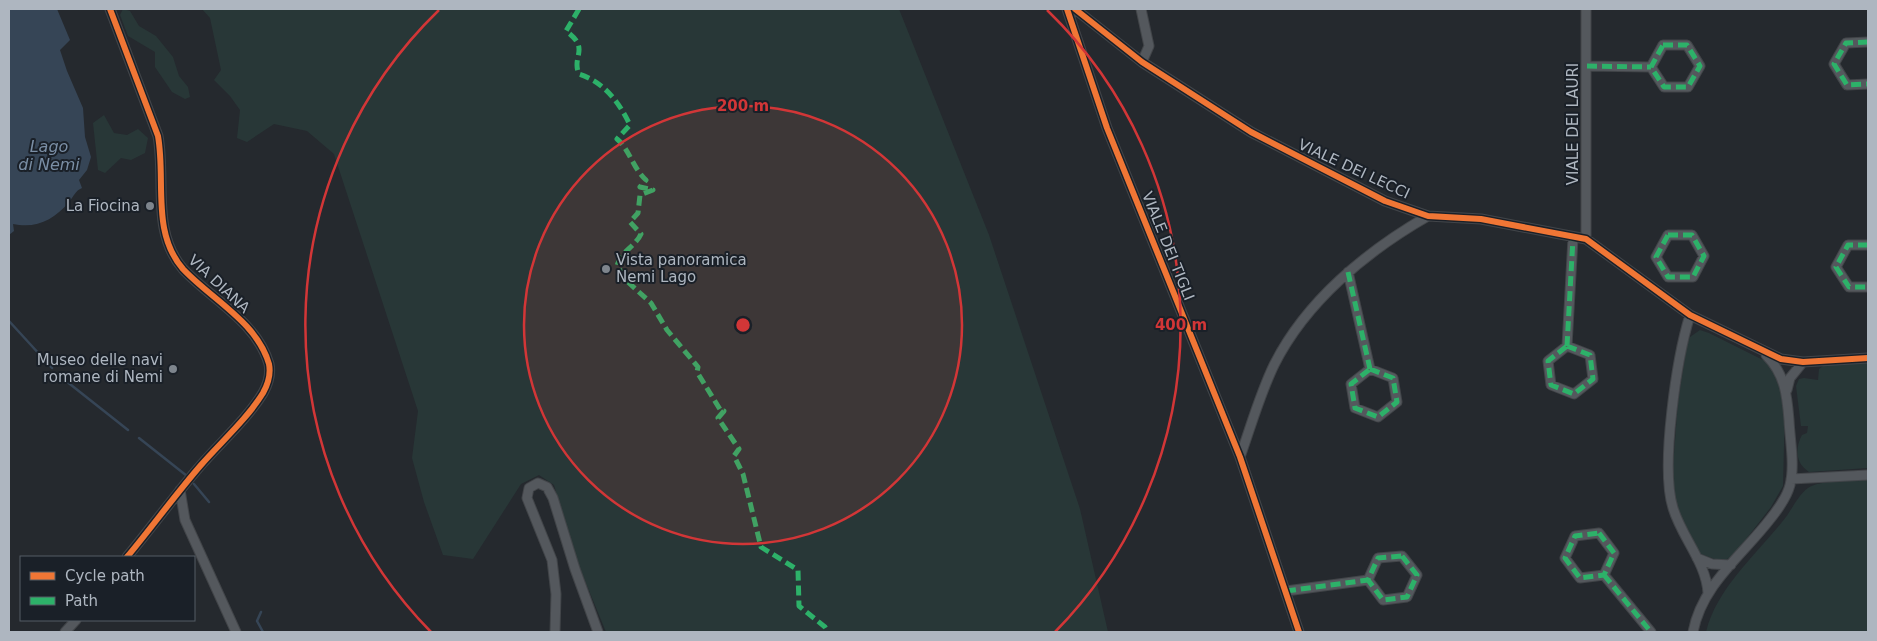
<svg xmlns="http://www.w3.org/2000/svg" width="1877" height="641" font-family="'DejaVu Sans',sans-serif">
  <rect width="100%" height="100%" fill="#25292e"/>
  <path fill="#283737" d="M123,9L130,11L139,26L156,36L173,57L179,76L188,87L190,97L185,99L172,92L155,67V52L128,36L120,15Z
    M202,9H899L989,235L1080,509L1108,632H606L574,554L554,485L539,475L521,484L473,559L443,555L424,502L412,458L418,411L334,154L307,131L274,124L247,142L237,138L240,110L230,96L214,80L221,70L210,18Z
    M104,115L114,133L127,135L138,129L148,138L145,153L131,160L121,158L105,173L98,170L93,123Z
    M1700,330L1709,333L1765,361L1776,373L1785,404L1783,486L1771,507L1733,556L1727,559L1717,560L1701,554L1693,546L1677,509L1672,479L1678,402L1687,345L1690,337Z
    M1868,361V468L1809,472C1795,463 1795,448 1802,435L1807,433L1808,426H1801L1796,386L1799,379L1804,378L1818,380L1819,369L1827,363Z
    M1868,479V632H1706C1717,588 1754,557 1782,522C1791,512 1797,496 1808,488C1819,480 1853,481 1868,479Z"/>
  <path fill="#364556" d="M9,9H57L70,40L60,50L67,71L83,108L85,137L91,157L87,170L79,180L82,188C75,191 74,196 69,202C54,220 36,229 13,224L14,231L9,235Z"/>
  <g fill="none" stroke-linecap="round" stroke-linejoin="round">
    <path stroke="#364556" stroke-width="2.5" d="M9,321L52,368
      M61,377L128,430
      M139,438L187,476
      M194,484L209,502
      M261,612L257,621L263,632"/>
    <defs>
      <path id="minor" d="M110,9L158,136C166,181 151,232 183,269C211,299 257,322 269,364C271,374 268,384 263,393C247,419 221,442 201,465C175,495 152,527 127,557
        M1067,9L1107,128L1240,457L1299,632
        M1075,9L1142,62L1251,132L1385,201L1428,216L1481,219L1586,239L1690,315L1781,359L1803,362L1868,358
        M1141,9L1149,46L1142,62
        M1868,42L1846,43L1834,64L1847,85L1868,84
        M1663,45H1687L1700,66L1688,87H1664L1651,67Z
        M1587,66L1651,67
        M1668,235H1692L1704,256L1693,277H1668L1656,257Z
        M1586,239V9
        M1868,245H1848L1836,267L1849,287H1868
        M1348,272L1370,369
        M1690,315C1677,357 1660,467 1673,508C1682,538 1706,562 1708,593
        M1567,346L1590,355L1593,379L1574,394L1551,385L1548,361Z
        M1567,346L1573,238
        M1370,369L1393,378L1397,402L1378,417L1355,408L1351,384Z
        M1787,390L1790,378L1803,362
        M1240,457C1251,426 1260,394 1274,365C1306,301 1367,251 1428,216
        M1791,479L1868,475
        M180,490L185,520L236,632
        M1599,533L1614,553L1604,575L1580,578L1565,558L1575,536Z
        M1402,556L1417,575L1407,597L1383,600L1368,580L1378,558Z
        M1697,558L1712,564L1731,565
        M1604,575L1651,632
        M1286,591L1368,580
        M65,632L76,620
        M555,632L556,594L552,560L527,498L529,488L538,483L547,487L553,498L575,569L598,632
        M1693,632C1702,584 1743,555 1771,518C1779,508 1787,497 1790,485C1795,465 1790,441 1789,420C1787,395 1785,374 1766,355"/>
    </defs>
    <use href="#minor" stroke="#424549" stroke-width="11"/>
    <use href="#minor" stroke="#54585d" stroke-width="9"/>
    <path stroke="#2db169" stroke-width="5" stroke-dasharray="10 5" stroke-linecap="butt" d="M579,9L566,31C591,49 571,56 579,74C604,82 619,102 630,125L617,139C630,150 632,167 646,180L640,187L653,190L640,195L638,213L630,222L641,234C635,247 620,252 617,266L629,283L651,303L667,330L698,367L697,372L721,411H724L718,418L739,449L734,456L743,474L761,547L798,570L799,606L825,627L828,632
      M1868,42L1846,43L1834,64L1847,85L1868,84
      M1663,45H1687L1700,66L1688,87H1664L1651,67Z
      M1587,66L1651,67
      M1668,235H1692L1704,256L1693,277H1668L1656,257Z
      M1868,245H1848L1836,267L1849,287H1868
      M1348,272L1370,369
      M1567,346L1590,355L1593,379L1574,394L1551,385L1548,361Z
      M1567,346L1573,238
      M1370,369L1393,378L1397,402L1378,417L1355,408L1351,384Z
      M1599,533L1614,553L1604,575L1580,578L1565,558L1575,536Z
      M1402,556L1417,575L1407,597L1383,600L1368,580L1378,558Z
      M1604,575L1651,632
      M1286,591L1368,580"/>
    <defs>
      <path id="cycleway" d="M110,9L158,136C166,181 151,232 183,269C211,299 257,322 269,364C271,374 268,384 263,393C247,419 221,442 201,465C175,495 152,527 127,557
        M1067,9L1107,128L1240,457L1299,632
        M1075,9L1142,62L1251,132L1385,201L1428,216L1481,219L1586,239L1690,315L1781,359L1803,362L1868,358"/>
    </defs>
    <use href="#cycleway" stroke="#1a2028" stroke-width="9"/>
    <use href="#cycleway" stroke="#f07635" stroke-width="6"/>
  </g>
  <circle cx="743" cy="325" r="219" fill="#d23637" fill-opacity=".12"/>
  <g fill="none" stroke="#d23637" stroke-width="2.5">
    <circle cx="743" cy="325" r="219"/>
    <path d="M431 632A438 438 0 0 1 439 10M1047 10A438 438 0 0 1 1055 632"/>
  </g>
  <g fill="#7e858d" stroke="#1a2028" stroke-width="2">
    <circle cx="150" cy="206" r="5"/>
    <circle cx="606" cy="269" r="5"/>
    <circle cx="173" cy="369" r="5"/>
  </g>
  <g text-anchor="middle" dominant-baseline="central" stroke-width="4" stroke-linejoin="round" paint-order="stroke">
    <g font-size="15" fill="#aeb6c0" stroke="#1a2028">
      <text transform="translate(1573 124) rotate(-90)">VIALE DEI LAURI</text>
      <text transform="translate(1354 169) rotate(25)">VIALE DEI LECCI</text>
      <text transform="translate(1168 246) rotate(68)">VIALE DEI TIGLI</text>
      <text transform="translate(219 284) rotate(43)">VIA DIANA</text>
    </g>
    <g font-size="15" fill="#aeb6c0" stroke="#1a2028" text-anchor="end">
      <text x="140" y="206">La Fiocina</text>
      <text x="616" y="260" text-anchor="start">Vista panoramica<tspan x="616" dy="17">Nemi Lago</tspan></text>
      <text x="163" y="360">Museo delle navi<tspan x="163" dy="17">romane di Nemi</tspan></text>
    </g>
    <g font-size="16" font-style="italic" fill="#7a8ea5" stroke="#1a2028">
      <text x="49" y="146">Lago<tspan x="49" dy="18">di Nemi</tspan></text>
    </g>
  </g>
  <circle cx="743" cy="325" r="8" fill="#d23637" stroke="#1a2028" stroke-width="2.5"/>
  <g font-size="15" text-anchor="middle" font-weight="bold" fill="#d23637" stroke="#1a2028" stroke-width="4" stroke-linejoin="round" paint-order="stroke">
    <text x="743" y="111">200 m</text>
    <text x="1181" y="330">400 m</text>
  </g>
  <rect width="1877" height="641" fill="none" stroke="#aeb6c0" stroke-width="20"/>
  <rect x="20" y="556" width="175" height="65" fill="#1a2028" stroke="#555c65"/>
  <rect x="30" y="572" width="25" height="8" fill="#f07635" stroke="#555c65"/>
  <text x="65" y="581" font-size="15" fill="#aeb6c0">Cycle path</text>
  <rect x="30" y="597" width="25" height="8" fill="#2db169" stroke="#555c65"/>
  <text x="65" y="606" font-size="15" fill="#aeb6c0">Path</text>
</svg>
